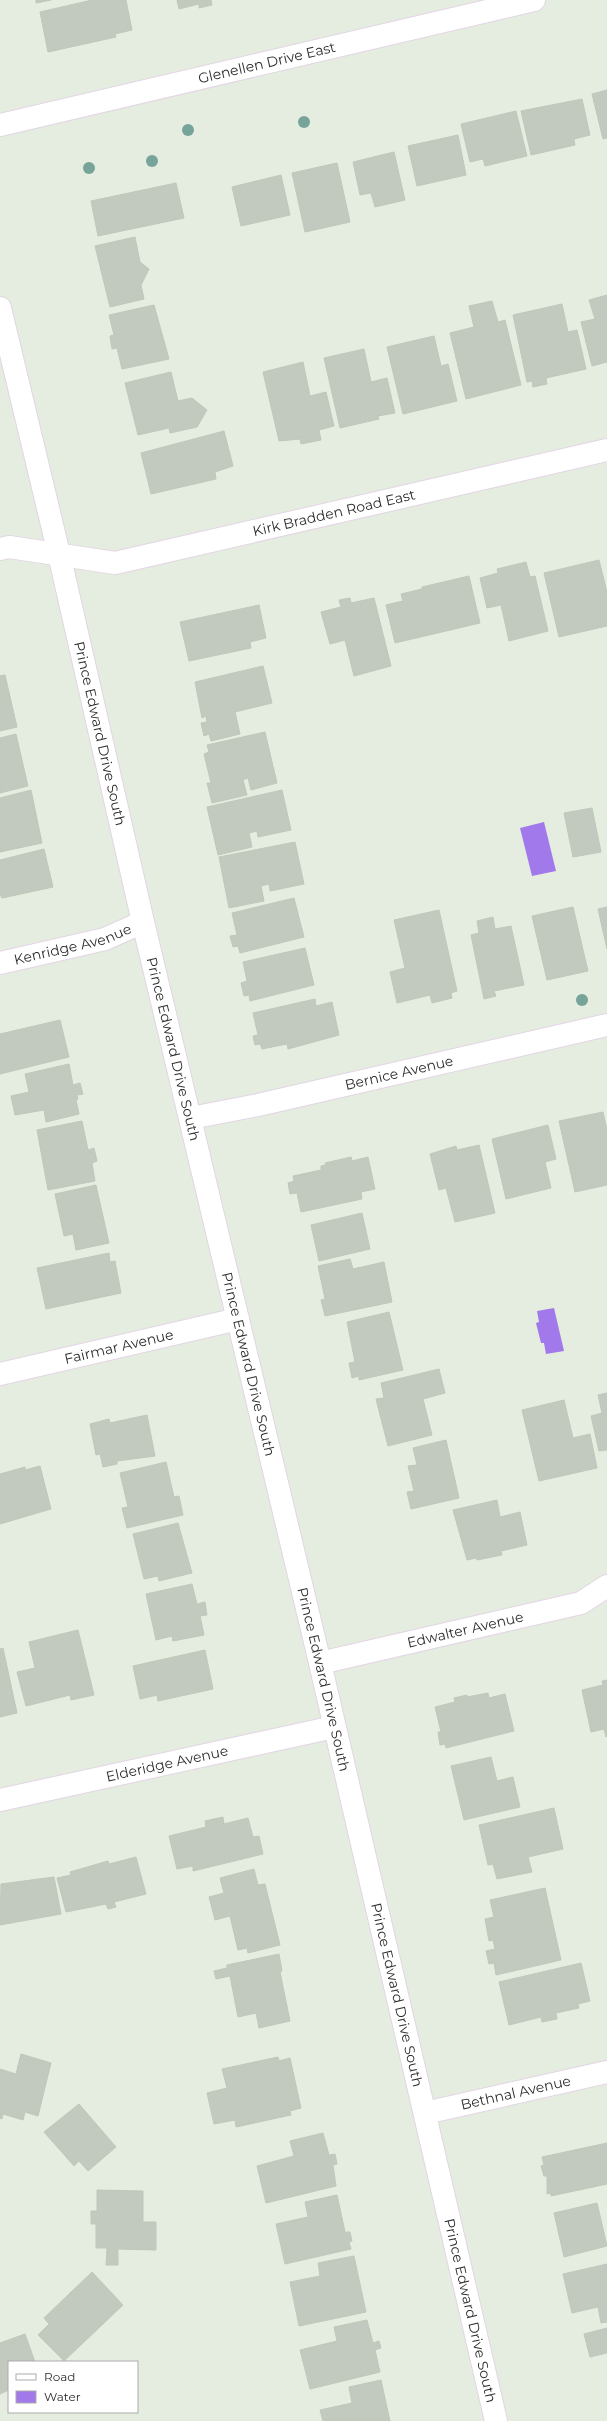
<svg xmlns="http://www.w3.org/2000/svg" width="607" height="2421" font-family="Montserrat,sans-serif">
  <rect width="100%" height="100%" fill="#e4ede0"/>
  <path fill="#a179ea" d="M544,822L556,871L532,876L520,828Z
    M554,1308L564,1351L546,1354L544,1343H541L536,1323L539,1322L537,1311Z"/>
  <path fill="#c2c9bf" stroke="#bdc9b9" d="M36,0H51L36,3Z
    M92,0H126L132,30L115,34L116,37L48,52L40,12Z
    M177,0H211L212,5L199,8V4L179,9Z
    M607,90V138L603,139L592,94Z
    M582,99L590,135L574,139L575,145L531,155L521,111Z
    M516,111L527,156L485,166L483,159L470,162L461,124Z
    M458,135L466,175L417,186L408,146Z
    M394,152L405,200L375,207L371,193L360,195L353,162Z
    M337,163L350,222L305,232L292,173Z
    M281,175L290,215L241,226L232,187Z
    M176,183L184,218L98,236L91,201Z
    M135,237L140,262L149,269L141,285L144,299L110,307L95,246Z
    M607,295V362L592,366L581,322L595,319L589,300Z
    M492,301L498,322L505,320L521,385L466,399L450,333L474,327L469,306Z
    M562,304L568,332L577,330L586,369L546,378L547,384L533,387L532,381L527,382L513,315Z
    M154,305L169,359L122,369L117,348L112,349L110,336L114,335L109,315Z
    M434,336L441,366L448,364L457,401L403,414L387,347Z
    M364,349L371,382L387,378L395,413L378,416L379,419L340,428L324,358Z
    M303,362L310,396L326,392L334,426L319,430L321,440L301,444L300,439L279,441L263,372Z
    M171,372L178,401L192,398L207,410L197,427L170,433L169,428L138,435L125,383Z
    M224,431L233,466L215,472L216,479L151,494L141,453Z
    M599,560L607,592V626L559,637L544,573Z
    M526,562L530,577L535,576L548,631L509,641L501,605L487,608L480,578L498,573L497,569Z
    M469,576L480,623L395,643L386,605L403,601L401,594L422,589V587Z
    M350,598L351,603L374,598L391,666L354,676L345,640L330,644L321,612L341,607L339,600Z
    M259,605L266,638L250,642L251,648L189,661L180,622Z
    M263,666L272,703L235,712L240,734L211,741L209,734L204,736L201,723L207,722L206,716L202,718L195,682Z
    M5,675L17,727L0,731V676Z
    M265,732L277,783L251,790L248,778L243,780L247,795L212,803L207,783H211L204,754L209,752L207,745Z
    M16,734L28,786L0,793V738Z
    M31,790L42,843L0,852V798Z
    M282,790L291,830L258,837L257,831L249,833L252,847L218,855L207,807Z
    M592,808L601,852L573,857L564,813Z
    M295,842L304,884L270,891L269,884L261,886L264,901L229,908L219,857Z
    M44,849L53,887L2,898L0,894V860Z
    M294,898L304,937L240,953L238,946L233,947L230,936L237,935L232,913Z
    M573,907L588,971L547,980L532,916Z
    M607,907V949L598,909Z
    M439,910L457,991L451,993L452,998L432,1003L430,995L397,1003L390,972L405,968L394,920Z
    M493,917L495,929L511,926L524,985L494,991L496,996L484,999L471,935L479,933L477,921Z
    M305,948L314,985L250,1001L249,995L244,996L241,983L247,981L243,962Z
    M315,999L316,1006L332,1002L339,1035L288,1049L287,1044L262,1049L260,1044L255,1045L253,1036L258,1035L253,1013Z
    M60,1020L69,1057L0,1074V1034Z
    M69,1064L73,1085L80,1083L83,1094L77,1095L78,1099L76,1100L79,1114L46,1122L44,1110L15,1115L11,1096L29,1092L25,1074Z
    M603,1112L607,1130V1185L575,1192L559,1121Z
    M82,1121L88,1150L94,1148L97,1161L92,1163L95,1181L48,1190L37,1130Z
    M548,1125L556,1159L545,1162L551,1188L506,1199L492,1139Z
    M479,1145L495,1213L455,1222L446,1188L439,1190L430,1154L456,1146L457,1150Z
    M351,1157L352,1161L368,1157L375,1189L361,1192L362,1199L301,1212L297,1193L290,1194L288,1183L294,1181L293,1176L321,1170V1166L326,1165L325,1163Z
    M96,1185L109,1243L76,1250L73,1234L64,1236L55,1194Z
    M362,1213L370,1249L319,1261L311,1225Z
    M109,1253L110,1262L115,1261L121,1293L46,1309L37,1268Z
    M350,1259L353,1269L384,1262L392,1302L325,1316L321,1300L325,1299L318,1266Z
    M389,1312L403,1370L359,1380V1376L352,1378L349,1363L355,1362L347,1322Z
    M439,1369L445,1393L423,1399L432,1435L388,1446L376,1399L384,1398L381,1383Z
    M607,1393V1450L599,1451L591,1416L602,1413L598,1395Z
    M564,1400L573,1438L590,1434L597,1468L539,1481L522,1410Z
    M147,1415L155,1456L117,1461V1464L103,1467L100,1454L96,1455L90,1424L109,1419L110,1423Z
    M446,1440L459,1498L411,1509L407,1492L414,1491L408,1466L417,1465L413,1448Z
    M166,1462L174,1497L179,1496L183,1515L127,1528L122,1508L128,1507L120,1473Z
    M40,1466L51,1509L0,1524V1474L25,1467V1470Z
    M497,1500L500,1517L520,1512L527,1545L501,1551L502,1555L477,1560L476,1558L467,1560L453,1510Z
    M178,1523L192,1573L159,1581L158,1576L144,1579L133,1534Z
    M192,1584L197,1604L205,1602L207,1615L200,1616L204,1635L173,1641L172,1636L156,1640L146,1594Z
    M78,1630L94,1695L71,1700L70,1695L26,1706L17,1672L35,1668L29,1642Z
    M3,1648L17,1713L0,1717V1649Z
    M205,1650L213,1689L158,1701L157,1695L140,1699L133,1666Z
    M607,1680V1736L606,1737L604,1729L591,1732L582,1690L603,1685L602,1681Z
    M488,1693L489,1698L505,1694L514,1731L446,1748L445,1744L440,1745L438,1732H441L435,1707L455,1702L454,1698L467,1695V1697Z
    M491,1757L497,1781L513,1777L520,1807L464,1820L451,1766Z
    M554,1808L563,1849L528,1857L532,1872L497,1879L493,1864L488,1865L479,1825Z
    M223,1817L224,1824L248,1818L253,1837L259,1836L263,1854L193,1871V1866L177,1869L169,1836L206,1827L205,1821Z
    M136,1857L146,1894L114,1902L116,1907L108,1909L106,1904L66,1912L57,1878L71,1875L70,1872L108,1861L109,1864Z
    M254,1869L258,1885L265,1884L280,1945L248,1953L247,1948L238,1950L230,1916L215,1920L209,1897L224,1893L220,1878Z
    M54,1877L61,1914L0,1925L1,1884Z
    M545,1888L561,1960L496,1975L494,1963L489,1964L486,1951L495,1949L493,1940L489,1941L485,1919L494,1917L490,1900Z
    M279,1954L282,1971L280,1972L290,2021L259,2028L256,2013L238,2017L230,1976L216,1979L214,1971L227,1968V1965Z
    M581,1963L590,2001L578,2004L579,2008L556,2013L557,2019L542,2022L541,2017L509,2025L499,1982Z
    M21,2054L51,2063L38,2116L25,2112L23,2120L3,2114L2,2119L0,2118V2069L16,2074Z
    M278,2057L279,2061L290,2058L301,2108L290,2111L291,2115L236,2127L235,2120L214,2124L207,2093L227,2088L222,2069Z
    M79,2104L116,2147L88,2171L79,2161L74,2166L44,2132Z
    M323,2133L329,2155L335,2154L337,2164L333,2165L336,2186L266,2203L257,2166L294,2156L290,2141Z
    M607,2143V2184L551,2196V2193L547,2194V2176H544L541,2166L544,2165L542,2157Z
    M97,2190L143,2191V2222H156V2250L118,2249V2265H106L107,2248H96V2224H91V2211H97Z
    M337,2195L345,2232H350L352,2241L349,2242L351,2249L285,2264L276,2224L308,2217L305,2202Z
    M597,2203L607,2246L564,2257L554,2213Z
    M354,2256L366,2312L299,2326L290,2282L320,2276L318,2263Z
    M607,2264V2322L601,2323L598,2307L572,2313L563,2274Z
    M92,2272L123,2305L64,2361L38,2335L49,2324L44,2318Z
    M367,2320L373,2343L379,2341L381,2348L375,2350L380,2372L310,2389L300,2350L337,2341L334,2327Z
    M607,2328V2353L590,2357L584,2334Z
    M25,2334L35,2362H9V2390L0,2394V2343Z
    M381,2380L390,2421H323L320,2410L352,2403L349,2387Z"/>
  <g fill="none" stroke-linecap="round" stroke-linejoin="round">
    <defs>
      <g id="street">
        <path id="s1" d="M0,125L534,0"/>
        <path id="s2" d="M0,549L9,547L115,563L607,450"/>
        <path id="s3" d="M0,963L105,939L143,922"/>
        <path id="s4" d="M191,1118L258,1105L607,1025"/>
        <path id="s5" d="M0,1374L238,1319"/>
        <path id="s6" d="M320,1663L581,1603L607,1586"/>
        <path id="s7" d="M0,1800L334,1727"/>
        <path id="s8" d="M425,2113L607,2072"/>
      </g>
      <g id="secondary">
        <path id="s9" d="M0,308L59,554L143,922L320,1663L496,2421"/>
      </g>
    </defs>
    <use href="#street" stroke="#e3d5e4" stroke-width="24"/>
    <use href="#secondary" stroke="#e3d5e4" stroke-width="24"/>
    <use href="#street" stroke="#fff" stroke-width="22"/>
    <use href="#secondary" stroke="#fff" stroke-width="22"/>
  </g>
  <g fill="#77a49a">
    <circle cx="304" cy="122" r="6"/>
    <circle cx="188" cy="130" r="6"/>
    <circle cx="152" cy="161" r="6"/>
    <circle cx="89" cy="168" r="6"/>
    <circle cx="582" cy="1000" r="6"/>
  </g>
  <g text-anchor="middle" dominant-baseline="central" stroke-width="3" stroke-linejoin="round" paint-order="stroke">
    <g font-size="14" fill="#2d2d2d" stroke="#fff">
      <text stroke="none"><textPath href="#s1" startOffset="274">Glenellen Drive East</textPath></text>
      <text stroke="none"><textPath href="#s2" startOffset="341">Kirk Bradden Road East</textPath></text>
      <text stroke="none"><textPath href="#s9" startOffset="437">Prince Edward Drive South</textPath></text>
      <text stroke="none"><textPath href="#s3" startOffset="75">Kenridge Avenue</textPath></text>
      <text stroke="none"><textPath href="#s9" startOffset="761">Prince Edward Drive South</textPath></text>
      <text stroke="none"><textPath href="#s4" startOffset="213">Bernice Avenue</textPath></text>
      <text stroke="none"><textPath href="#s5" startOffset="122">Fairmar Avenue</textPath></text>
      <text stroke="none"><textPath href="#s9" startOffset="1085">Prince Edward Drive South</textPath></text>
      <text stroke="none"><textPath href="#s6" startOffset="149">Edwalter Avenue</textPath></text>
      <text stroke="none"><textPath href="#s9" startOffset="1409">Prince Edward Drive South</textPath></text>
      <text stroke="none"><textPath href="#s7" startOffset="171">Elderidge Avenue</textPath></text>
      <text stroke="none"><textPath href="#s9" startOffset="1733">Prince Edward Drive South</textPath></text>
      <text stroke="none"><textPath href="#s8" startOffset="93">Bethnal Avenue</textPath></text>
      <text stroke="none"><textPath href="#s9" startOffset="2057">Prince Edward Drive South</textPath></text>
    </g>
  </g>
  <rect x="8" y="2361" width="130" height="52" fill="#ffffff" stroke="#ababab"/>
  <rect x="16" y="2374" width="20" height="6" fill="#ffffff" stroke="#ababab"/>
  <text x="44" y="2381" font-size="12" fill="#2d2d2d">Road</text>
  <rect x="16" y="2391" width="20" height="12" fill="#a179ea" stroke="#ababab"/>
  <text x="44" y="2401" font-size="12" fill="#2d2d2d">Water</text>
</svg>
